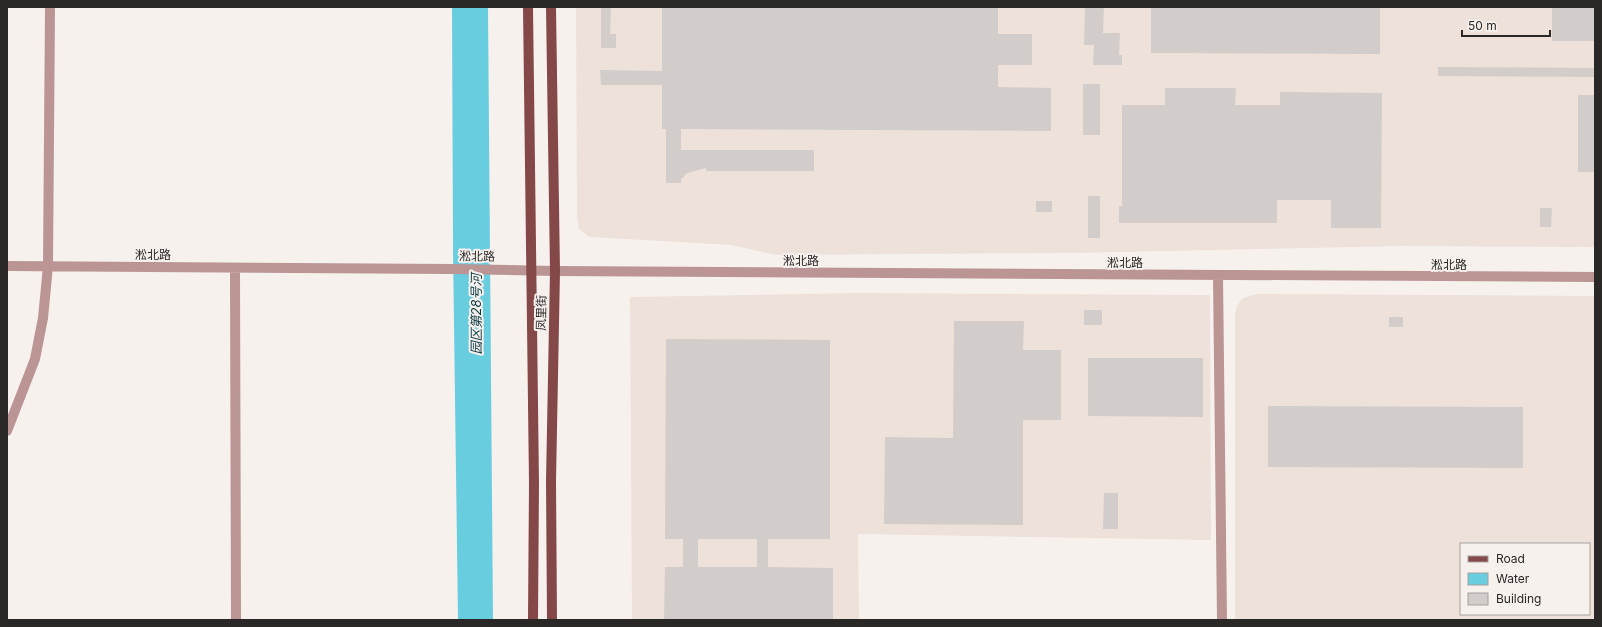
<svg xmlns="http://www.w3.org/2000/svg" width="1602" height="627" font-family="Inter,'Noto Sans SC',sans-serif">
  <rect width="100%" height="100%" fill="#f7f1ee"/>
  <path fill="#ede1da" fill-rule="evenodd" d="M576,7H1595V247L1403,246L1073,253L776,255L731,245L589,237L579,229L577,217Z
    M858,293L1210,295L1211,540L858,534L859,620H632L630,297Z
    M1257,294L1595,296V620H1235V314L1237,306L1242,299L1249,296ZM1461,544H1589V614H1461Z"/>
  <path fill="#69cde0" d="M452,7H488L493,620H458L453,249Z"/>
  <path fill="#d2cdca" fill-rule="evenodd" d="M601,7H611L610,34H616V48H601Z
    M662,7H998V34H1032V65H998V87L1051,88V131L681,129V150H814V171H706V168L687,173L681,179V183H666V129H662V85H601L600,70L662,71Z
    M1085,7H1104L1103,33H1120L1119,55H1122V65H1093L1094,45H1084Z
    M1151,7H1380V54L1151,53Z
    M1552,7H1595V41H1552Z
    M1438,67L1595,68V77L1438,76Z
    M1083,84H1100V135H1083Z
    M1165,88H1236L1235,105H1280V92L1382,93L1381,228H1331V200H1277V223H1119V206H1122V105H1165Z
    M1578,95H1595V172H1578Z
    M1088,196H1100V238H1088Z
    M1036,201H1052V212H1036Z
    M1540,208H1552L1551,227H1540Z
    M1084,310H1102V325H1084Z
    M1389,317H1403V327H1389Z
    M954,321H1024L1023,350H1061V420H1023V525L884,524L885,437L953,438Z
    M666,339L830,340V539H768V567L833,568V620H664L665,567H683V539H665ZM698,539H757V567H698Z
    M1088,358H1203V417L1088,416Z
    M1268,406L1523,407V468L1268,467Z
    M1104,493H1118V529H1103Z"/>
  <g fill="none" stroke-linecap="round" stroke-linejoin="round">
    <path stroke="#ba9594" stroke-width="10" d="M7,266L453,269L555,271L1595,277
      M235,268L236,620
      M1218,276L1222,620
      M7,431L35,359L43,318L48,266L50,7"/>
    <path stroke="#854848" stroke-width="10" d="M528,7L534,483L533,620
      M551,7L555,271L551,481L552,620"/>
  </g>
  <g text-anchor="middle" dominant-baseline="central" stroke-width="4" stroke-linejoin="round" paint-order="stroke">
    <g font-size="12" fill="#2a2827" stroke="#f7f1ee">
      <text x="153" y="254">淞北路</text>
      <text transform="translate(477 256) rotate(1)">淞北路</text>
      <text x="801" y="260">淞北路</text>
      <text x="1125" y="262">淞北路</text>
      <text x="1449" y="264">淞北路</text>
      <text transform="translate(541 313) rotate(-89)">凤里街</text>
    </g>
    <g font-size="13" font-style="italic" fill="#063840" stroke="#f7f1ee">
      <text transform="translate(476 314) rotate(-90)">园区第28号河</text>
    </g>
  </g>
  <rect width="1602" height="627" fill="none" stroke="#2a2827" stroke-width="16"/>
  <rect x="1460" y="543" width="130" height="72" fill="#f7f1ee" stroke="#a5a19e"/>
  <rect x="1468" y="556" width="20" height="6" fill="#854848" stroke="#a5a19e"/>
  <text x="1496" y="563" font-size="12" fill="#2a2827">Road</text>
  <rect x="1468" y="573" width="20" height="12" fill="#69cde0" stroke="#a5a19e"/>
  <text x="1496" y="583" font-size="12" fill="#2a2827">Water</text>
  <rect x="1468" y="593" width="20" height="12" fill="#d2cdca" stroke="#a5a19e"/>
  <text x="1496" y="603" font-size="12" fill="#2a2827">Building</text>
  <path d="M1462 30v6h88v-6" fill="none" stroke="#2a2827" stroke-width="2"/>
  <text x="1468" y="30" font-size="12" fill="#2a2827" stroke="#f7f1ee" stroke-width="3" paint-order="stroke">50 m</text>
</svg>
